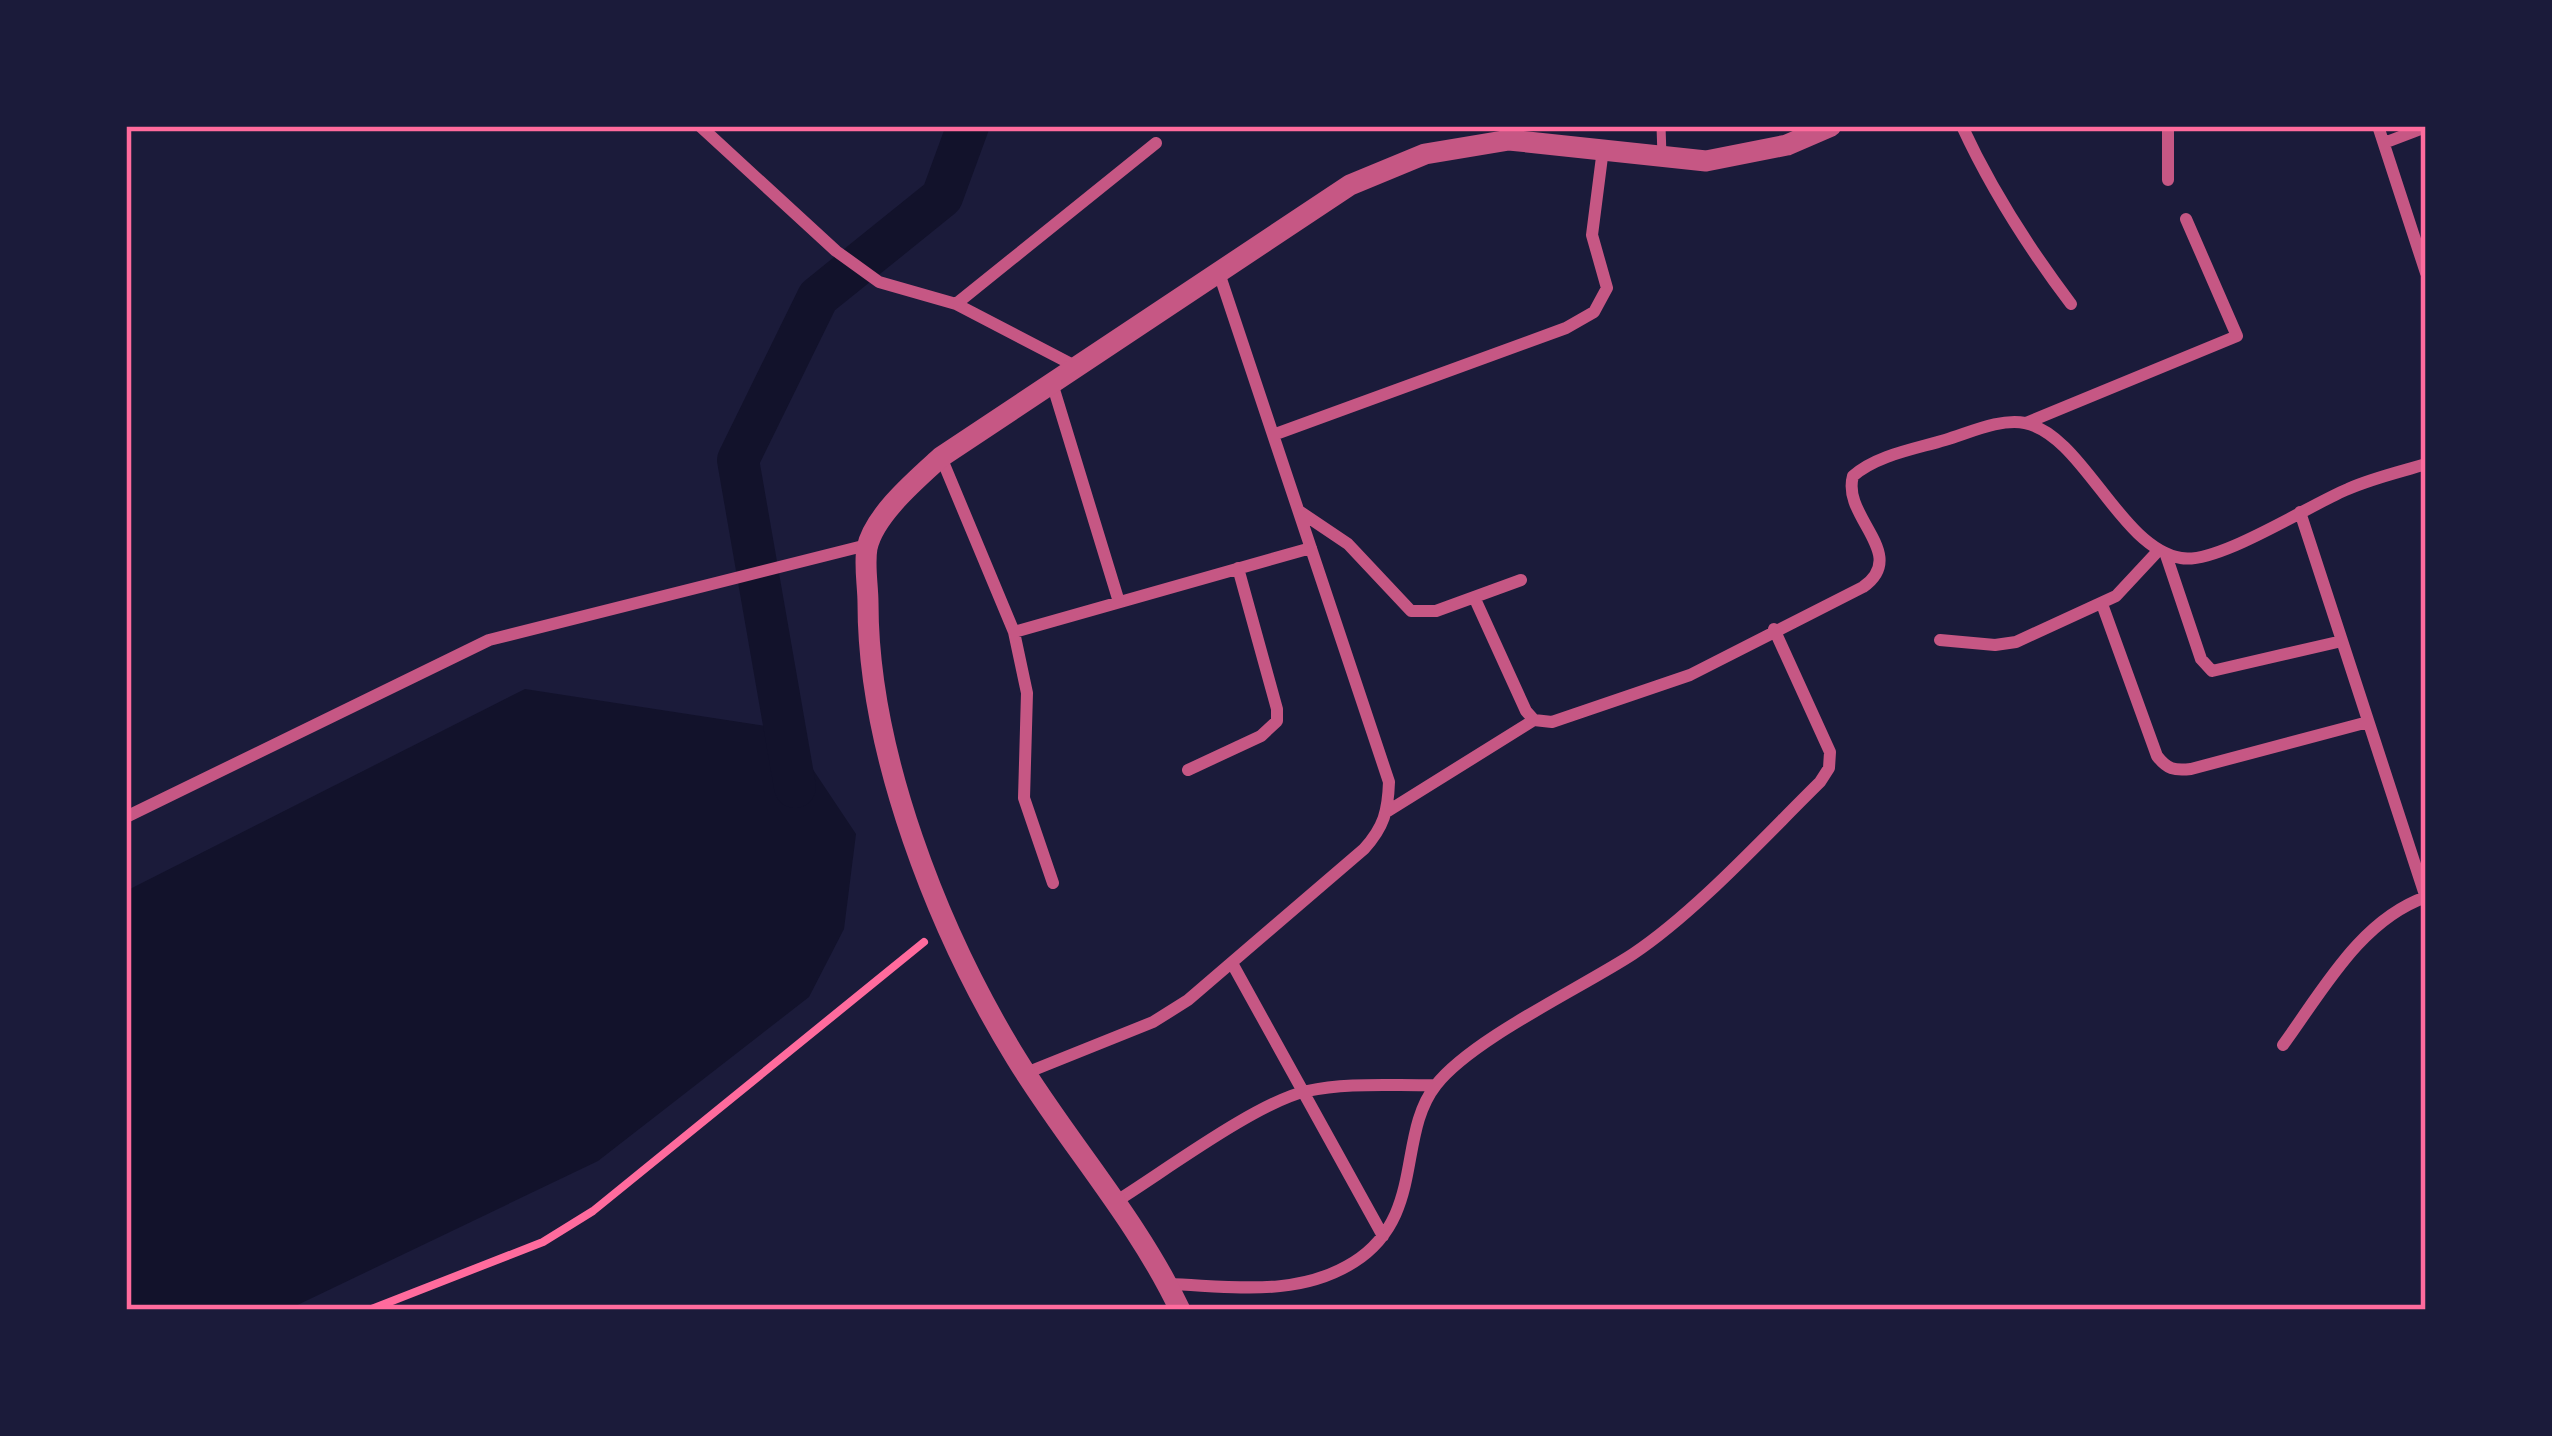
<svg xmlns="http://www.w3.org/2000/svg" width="2552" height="1436" font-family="Overpass,sans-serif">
  <rect width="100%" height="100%" fill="#1b1b3a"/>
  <path fill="#12122b" d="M525,689L786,729L856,834L844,929L809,997L598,1161L287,1310H126V891Z"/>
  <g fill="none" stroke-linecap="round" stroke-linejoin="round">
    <path stroke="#12122b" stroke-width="42" d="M795,787L738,460L818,297L942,197L968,126"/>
    <path stroke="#ff6b9d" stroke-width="8" d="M369,1310L543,1242L593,1211L924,942"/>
    <path stroke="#c65784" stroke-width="9" d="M1661,126L1662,156"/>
    <path stroke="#c65784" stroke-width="12" d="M700,126L836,251L879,282L956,304L1077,367
      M1962,126C1992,191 2028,247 2071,304
      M2168,126V180
      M2378,126L2426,273
      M2384,143L2426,127
      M956,304L1156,143
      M1052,383L1119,602
      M2026,423L2237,336L2186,219
      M1273,435L1566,328L1594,312L1607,288L1592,235L1603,149
      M941,457L1014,632L1027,693L1024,798L1053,883
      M1299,511L1348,544L1411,611H1436L1521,580
      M2300,512L2426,898
      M2166,555L2201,659L2212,671L2342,641
      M1475,599L1526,711L1534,720L1552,722L1690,675L1863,587C1910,554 1841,517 1853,476C1877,455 1915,449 1945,440C1969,433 2000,418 2025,423C2083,435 2120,548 2181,558C2217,565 2309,505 2348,489C2373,478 2400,472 2426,464
      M2102,604L2157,756C2167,769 2174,771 2191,769L2368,722
      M1014,632L1311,548
      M1940,640L1995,645L2016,642L2116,596L2157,552
      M1188,770L1261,736L1277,721V709L1238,568
      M1388,811L1534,720
      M126,817L489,640L867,545
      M1233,965L1383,1236
      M2283,1045C2322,992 2360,920 2426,897
      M1026,1073L1153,1022L1188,1000L1364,849C1384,827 1388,811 1389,782L1219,273
      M1115,1202C1162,1173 1257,1102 1307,1091C1348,1082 1393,1086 1436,1085
      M1168,1284C1232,1286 1297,1298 1354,1262C1426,1216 1396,1136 1436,1085C1472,1039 1581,988 1633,954C1697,911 1765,836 1820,782L1829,768L1830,752L1774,629"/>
    <path stroke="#c65784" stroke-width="21" d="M1180,1310C1137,1219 1068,1143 1016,1058C938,931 868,752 868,603C868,586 864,565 867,548C874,515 917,479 941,457L1350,185L1425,154L1509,140L1706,161L1787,145L1831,126"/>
  </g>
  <rect width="2552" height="1436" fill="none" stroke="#1b1b3a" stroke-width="258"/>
  <rect x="129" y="129" width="2294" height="1178" fill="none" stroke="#ff6b9d" stroke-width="4.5"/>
</svg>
